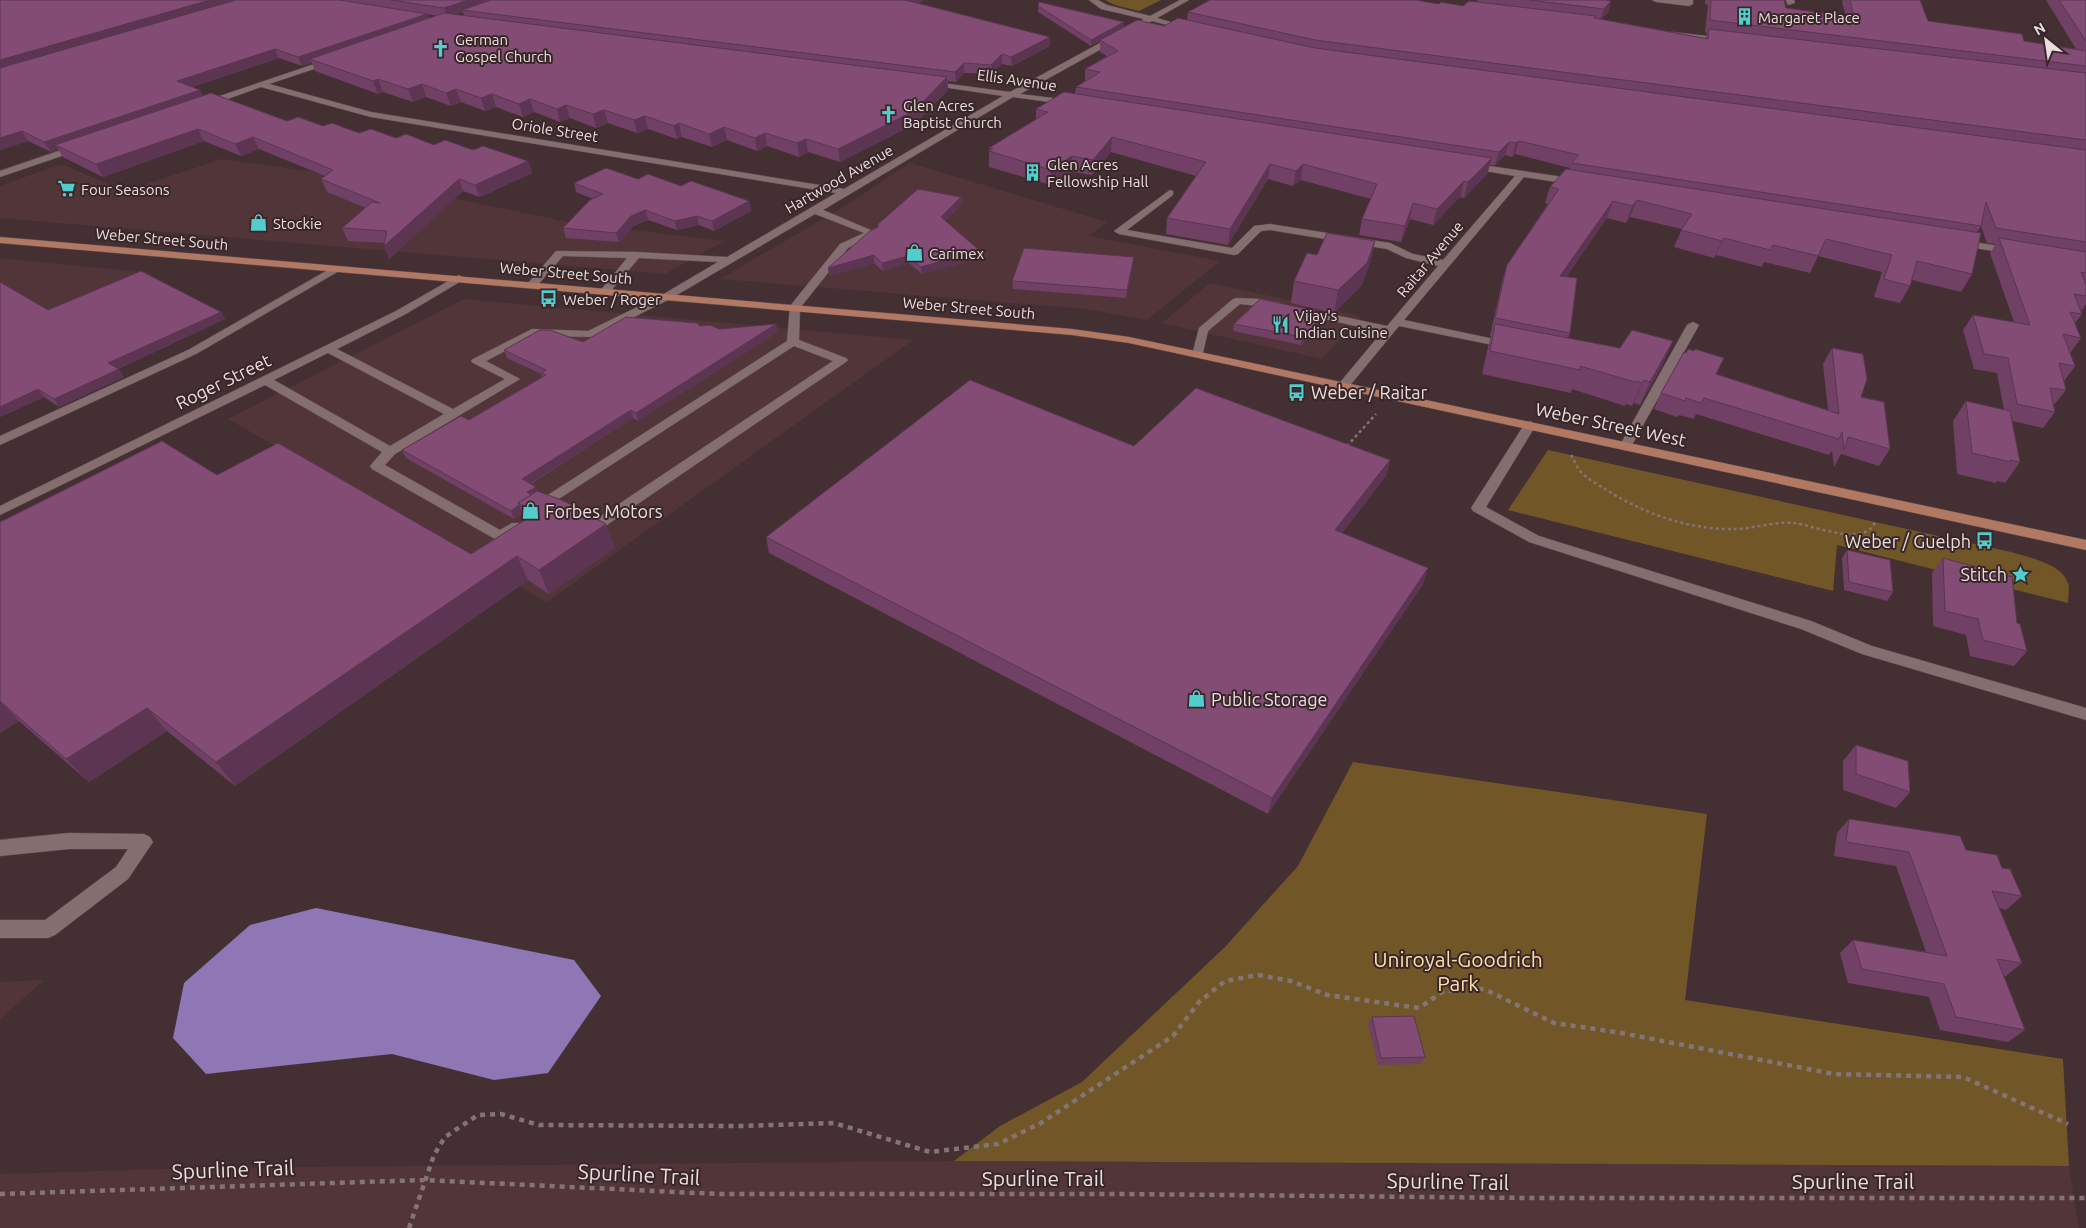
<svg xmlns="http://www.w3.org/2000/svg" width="2086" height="1228" font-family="Ubuntu,sans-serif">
  <rect width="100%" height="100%" fill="#443032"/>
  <path fill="#513539" d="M222,159L356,178L568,222L724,241L665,274L0,218V186L61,164L125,191Z
    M910,163L1107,222L1089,236L1220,261L1147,320L1086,309L720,279L840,209Z
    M0,258L151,273L0,337Z
    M1210,283L1362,316L1322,359L1162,323Z
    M464,299L913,340L547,602L228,419Z
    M44,980L0,1019V982Z
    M954,1161L2069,1166L2079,1228H0V1174L198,1168Z"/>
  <path fill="#715727" d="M1105,0H1161L1139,11L1115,5Z
    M1548,450L2011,552C2028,557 2062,564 2068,583C2070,588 2068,597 2068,603L1837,545L1833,591L1508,510Z
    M1353,762L1707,814L1685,1000L2063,1059L2069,1166L954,1161L1000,1126L1082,1082L1225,947L1298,866Z"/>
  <path fill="#8e77b4" d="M316,908L574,960L601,996L548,1073L494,1080L392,1054L206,1074L173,1038L184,983L250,925Z"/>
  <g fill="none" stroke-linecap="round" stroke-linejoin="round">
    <defs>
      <path id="minor" d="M1089,0H1098L1107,5L1150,16L1180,0H1189L1157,18L1191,28L1187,30L1152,21L1020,94L1069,100L1073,103L1072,105L1013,97L823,210L878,233L848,248L800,308L799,340L846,358L848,360L846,362L601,529C594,531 582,528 578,522L580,519L585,518L595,520L833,361L794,346L551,504L556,509L554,512L549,513L540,511L537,502L787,341L790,306L840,244L864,233L815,214L670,299L594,337L534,336L486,361L520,379L395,454L385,465L500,530L512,523H522L524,526C519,534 504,542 495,539L372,469L370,466L382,452L265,385L0,515V506L396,311L459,275L464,278L463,280L404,315L337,349L453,409L505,379L473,363L471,361L473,359L532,329L588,331L662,295L718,262L639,258L609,293L605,294L600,291L627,258L563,256L536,287H528L527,285L528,283L556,251L636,252L727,257L836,193L371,117L261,87L208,106H202V102L332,58H335V62L269,84L371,112L844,189L1003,96L929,85L925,83L926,81L1010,92L1144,19L1101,9ZM328,353L444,414L390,446L274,380Z
        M1652,0H1693V4L1689,6L1656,2Z
        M1786,0H1794L1795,3L1788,5Z
        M1672,32L1724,38L1728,40L1724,42L1675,36L1671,34Z
        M79,144L83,147L82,149L0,177V171Z
        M1470,163L1576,179L1581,182L1576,185L1524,177L1404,320L1508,342L1514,345L1508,348L1399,326L1347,389L1343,390L1337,386L1382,332L1302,314L1300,312L1302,310L1306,309L1387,326L1438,266L1406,258L1387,249L1270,230L1261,231L1238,254L1234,255L1119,234L1114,231L1170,190L1173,191V195L1127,230L1232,248L1254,226L1270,224L1390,243L1413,254L1443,260L1515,176L1467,168V164Z
        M1959,240L2013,248L2018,251L2013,254L1955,245L1954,243Z
        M335,266L339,267L340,269L339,271L196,354L0,445V436L188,350Z
        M1237,298L1261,299L1281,303L1283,305L1277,308L1240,304L1208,331L1202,357H1194L1192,355L1199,328L1233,299Z
        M1693,322L1699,325L1632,445L1626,449L1621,448L1620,445L1687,325Z
        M1530,421L1536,425L1486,507L1539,536L1811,621L1872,646L2086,708V720L1862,654L1801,629L1529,542L1473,511L1471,508L1524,425Z
        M69,833L144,834L150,837L153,842L128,879L55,935L48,938H0V920H45L116,867L128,849H69L0,856V840Z"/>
      <path id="major" d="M0,237L1072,329L1129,337L2086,540V550L1129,343L1072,335L0,243Z"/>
    </defs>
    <use href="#minor" stroke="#604f51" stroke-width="1"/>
    <use href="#major" stroke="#604f51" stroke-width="1"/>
    <path stroke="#857475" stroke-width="2.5" stroke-dasharray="3 3" stroke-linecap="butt" d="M1347,446L1376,414
      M1571,455C1574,460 1577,467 1580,471C1587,479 1597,484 1605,489C1643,513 1688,530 1734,529C1753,529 1775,521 1794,523C1813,525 1865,548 1875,522"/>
    <path stroke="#857475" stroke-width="4.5" stroke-dasharray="5 5" stroke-linecap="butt" d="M0,1194L424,1180L718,1194H1121L1528,1198H2086
      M409,1228L434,1155L445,1137L478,1115L501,1114L539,1125L741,1126L834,1123L930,1152L998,1144L1041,1123L1173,1036L1199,1002L1225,981L1258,975L1291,981L1327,995L1419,1008L1444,991L1484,989L1554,1023L1616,1032L1834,1074L1963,1077L2068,1124"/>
    <use href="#minor" fill="#856e70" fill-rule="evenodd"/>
    <use href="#major" fill="#b17963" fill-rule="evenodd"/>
  </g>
  <path fill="#704165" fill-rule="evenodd" d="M0,0H924L917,4L1050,46L1012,66L1002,64L992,74L964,73L956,82L948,81V90L915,124L840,162L808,152L799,157L767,146L757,151L727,140L712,147L682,137L677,139L648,129L637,133L608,123L596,128L570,118L560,122L534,112L523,117L496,107L485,111L461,102L451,106L426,97L413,102L383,92L378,94L315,71L312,63L302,66L279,58L192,87L200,90L202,95L287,121L323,126L359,133L473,150L528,161L532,173L480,197L463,191L389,259L384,243L348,241L342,228L366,208L327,192L321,179L325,176L259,149L241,156L204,141L103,177L63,157L58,149L51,152L28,141L0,150ZM463,12L464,16L455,14ZM427,14L437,16L429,18Z
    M1477,0H1605L1611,1L1608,12L1601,19L1705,38L1707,33L1705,32L1708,5L1705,4V0H1784L1786,8L1846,16L1842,2L1843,0H1920L1928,21L2024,41L2076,49L2046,0H2086V304L2081,312L2082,314L2075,323L2081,338L2070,353L2075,366L2064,381L2066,390L2054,405H2053L2055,412L2043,428L2012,421L2020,462L2005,483L1997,481L1996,483L1957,474L1953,421L1966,401L2004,410L1997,373L1974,369L1963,330L1973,315L2014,322L1990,253L1996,244L1987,243L1981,226L1977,232L1972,274L1961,292L1912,280L1910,286L1900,303L1874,297L1882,272L1818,256L1810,273L1764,262L1762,267L1716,255L1714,258L1674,247L1682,229L1630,217L1626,223L1607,218L1566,277L1570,333L1568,338L1663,364L1640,405L1634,403L1632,406L1626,404L1625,406L1572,389L1571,393L1482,374L1488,347L1491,336H1490L1502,282L1507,265L1548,204L1545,203L1550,187L1570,169V168L1515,154L1512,157L1505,155L1495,165H1490L1487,174L1464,198L1460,197L1433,225L1410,219L1401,242L1359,235L1362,219L1371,199L1301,180L1293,186L1268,179L1228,245L1166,234L1167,218L1196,176L1111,152L1092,175L1072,172L1051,185L989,167V148L1036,120V109L1075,94L1076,87L1085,81V69L1107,56L1100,52V41L1091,46L1038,12V6L1124,22V27L1164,26L1187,20L1188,12L1439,4L1463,6L1477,2Z
    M638,179L681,186L749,201L751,211L714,231L699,225L677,230L648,220L634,226L619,242L566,238L563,228L593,199L576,192L574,183Z
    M961,197L962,204L945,221L979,250L980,258L922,274L909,263L883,271L874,263L829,276Z
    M1375,241L1370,263L1362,285L1334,313L1291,303L1294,281L1317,255Z
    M1133,264L1126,298L1013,289L1012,281Z
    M0,282L48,310L221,312L225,319L118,369L124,377L59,407L44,397L0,417Z
    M1325,321L1301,345L1233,331L1234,324Z
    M700,326L719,329L778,332L638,421L633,418L531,484L536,487L538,492L615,548L549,594L528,580L235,786L167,731L89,782L19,721L0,733V522L217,475L471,554L525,520L522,514L514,519L406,458L402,450L469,420L542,377L541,374L507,358L504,350L583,342Z
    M1832,348L1890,449L1879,466L1841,454L1834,467L1832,451L1829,455L1696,414L1694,419L1679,415L1677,417L1654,409L1661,393L1686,353L1694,351L1716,375L1828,410L1823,364Z
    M1134,446L1390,460L1386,476L1342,533L1428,568L1423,584L1268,814L769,553L766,537Z
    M1847,550L1893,592L1887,601L1844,590L1842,558Z
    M1943,558L2027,651L2014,666L1970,656L1966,635L1933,626L1932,573Z
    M1856,745L1910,792L1896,808L1843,790V761Z
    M1849,819L1966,850L2002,868L2022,896L2006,910L1999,908L2022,963L2006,976H2004L2025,1030L2008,1042L1940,1030L1929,997L1848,983L1840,953L1853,940L1926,952L1896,866L1834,856L1837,833Z
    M1372,1017L1425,1057L1421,1064L1378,1065L1368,1024Z"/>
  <path fill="#5b3552" d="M210,0H244L0,71V60Z
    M468,0H496L462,10L463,12L447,17L444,8Z
    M906,0H924L906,9Z
    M1611,1L1608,12L1600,20L1604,9Z
    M427,14L430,23L310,59L312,63L302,66L298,57Z
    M1124,22V28L1100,40V41L1091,46V40Z
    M1050,37V46L1012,66L1011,57Z
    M275,49L279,58L182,90L177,81Z
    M1002,54V64L992,74L991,65Z
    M964,63V73L956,82L955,72Z
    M947,77L948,90L915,124L840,162L838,149Z
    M378,79L383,92L378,94L373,81Z
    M422,84L426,97L413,102L408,89Z
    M456,89L461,102L451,106L446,93Z
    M200,90L204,100L55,145L58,149L51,152L44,142Z
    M492,94L496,107L485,111L481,98Z
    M530,99L534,112L523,117L519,104Z
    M566,105L570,118L560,122L557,109Z
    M604,110L608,123L596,128L593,114Z
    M645,116L648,129L637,133L634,120Z
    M679,123L682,137L677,139L674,126Z
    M724,127L727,140L712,147L709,134Z
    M198,129L204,141L103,177L96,164Z
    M22,131L28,141L0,150V138Z
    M765,133L767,146L757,151L755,138Z
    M253,137L259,149L241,156L235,144Z
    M1112,137L1111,152L1092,175L1093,160Z
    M806,139L808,152L799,157L797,143Z
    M1519,141L1515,154L1512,157L1516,143Z
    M1509,142L1505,155L1495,165L1499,152Z
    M1072,156V172L1051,185V170Z
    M1492,158L1487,174L1464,198L1468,182Z
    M528,161L532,173L480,197L475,185Z
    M1270,164L1268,179L1228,245L1230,229Z
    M1303,164L1301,180L1293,186L1296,171Z
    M459,179L463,191L389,259L384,246Z
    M1464,181L1460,197L1433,225L1437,209Z
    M961,197L962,204L941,225V217Z
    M1637,200L1630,217L1626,223L1632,206Z
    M749,201L751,211L714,231L712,221Z
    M1613,201L1607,218L1554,293L1560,276Z
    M1413,203L1410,219L1401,242L1405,226Z
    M645,210L648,220L634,226L619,242L616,233L631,216Z
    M697,216L699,225L677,230L675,221Z
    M1724,238L1716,255L1714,258L1722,241Z
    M1375,241L1370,263L1362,285L1334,313L1338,290Z
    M979,250L980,258L922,274L921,267Z
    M874,255V263L829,276L828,268Z
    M908,256L909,263L883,271L882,263Z
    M1134,257L1133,264L1126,298L1127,290Z
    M221,312L225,319L113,371L108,363Z
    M1326,313L1325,321L1301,345L1302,337Z
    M776,324L778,332L638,421L636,413Z
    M1673,341L1663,364L1640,405L1650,382Z
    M119,369L124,377L59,407L54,399Z
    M1644,380L1634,403L1632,406L1642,383Z
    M38,389L44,397L0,417V407Z
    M631,410L633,418L525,487L522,479Z
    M1390,460L1386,476L1331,547L1335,530Z
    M536,487L539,495L534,499L527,492Z
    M519,505L522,514L514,519L511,511Z
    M606,524L615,548L549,594L539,570Z
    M517,556L528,580L235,786L216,762Z
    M1428,568L1423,584L1268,814L1272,798Z
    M0,701L19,721L0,733Z
    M147,708L167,731L89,782L66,759Z"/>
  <path fill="#824c75" stroke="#5b3552" d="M0,0H210L0,60Z
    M236,0H340L427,14L298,57L275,49L177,81L200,90L44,142L22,131L0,138V68Z
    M391,0H468L444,8Z
    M491,0H906H905L1050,37L1011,57L1002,54L991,65L964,63L955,72L462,10Z
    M1210,0H1416L1439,4L1441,2L1463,6L1469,1L1596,16L1594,18L1708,39L1709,29L2086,73V140L1315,40L1188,12Z
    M1530,0H1605L1611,1L1604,9Z
    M1711,0H1784L1786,8L1854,17L1850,0H1920L1928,21L2022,34L2024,41L2086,51V66L1710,20Z
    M2059,0H2086V41Z
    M1039,2L1124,22L1091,40L1038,6Z
    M444,13L947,77L914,111L838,149L806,139L797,143L765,133L755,138L724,127L709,134L679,123L674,126L645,116L634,120L604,110L593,114L566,105L557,109L530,99L519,104L492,94L481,98L456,89L446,93L422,84L408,89L378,79L373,81L310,59Z
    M1178,18L1315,48L2086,150V242L1996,228L1986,202L1981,226L1572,163L1579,155L1519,141L1516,143L1509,142L1499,152L1076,87L1100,72L1085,69L1118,51L1100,40L1137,20L1164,26Z
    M1064,92L1492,158L1468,182L1464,181L1437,209L1413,203L1405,226L1362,219L1377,184L1303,164L1296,171L1270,164L1230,229L1167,218L1206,162L1112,137L1093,160L1072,156L1051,170L989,151L993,149L989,148L1048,112L1036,109Z
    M211,93L287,121L298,117L323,126L332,123L359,133L371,129L396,138L406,134L434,145L445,140L473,150L483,146L528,161L475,185L459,179L384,246L387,231L342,228L372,202L380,203L321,179L333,170L253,137L235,144L198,129L96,164L55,145Z
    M606,168L638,179L648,174L681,186L691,181L749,201L712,221L697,216L675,221L645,210L631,216L616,233L563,228L590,200L603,194L574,183Z
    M1566,169L1981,233L1972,274L1917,261L1910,286L1884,279L1892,255L1826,239L1818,256L1773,245L1770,250L1724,238L1722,241L1681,230L1692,214L1637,200L1632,206L1613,201L1560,276L1577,278L1570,333L1495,318L1507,265L1559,189L1550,187Z
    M918,189L961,197L941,217L979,250L921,267L908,256L882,263L874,255L828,268L870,231L878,227V224Z
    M1327,233L1375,241L1367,263L1338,290L1294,281L1307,253L1317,255Z
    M1999,238L2086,252V273L2081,272L2086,285V296L2074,294L2082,314L2070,312L2081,338L2063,334L2075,366L2059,363L2066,390L2050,388L2055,412L2017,404L2008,358L1984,354L1973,315L2030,325Z
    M1024,248L1134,257L1127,290L1012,281Z
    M141,271L221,312L108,363L119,369L54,399L38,389L0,407V282L48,310Z
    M1260,299L1326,313L1302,337L1234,324Z
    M626,317L697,323L700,326L710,325L719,329L776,324L636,413L631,410L522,479L536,487L527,492L531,495L518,503L519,505L511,511L402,450L461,416L469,420L546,375L541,373L546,370L504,350L540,330H550L583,342Z
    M1495,324L1620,348L1632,330L1673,341L1650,382L1644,380L1642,383L1636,381L1635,382L1580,366V370L1490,351Z
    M1832,348L1863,354L1867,379L1861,397L1884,402L1890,449L1848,437L1844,450L1842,432L1839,439L1704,398L1701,403L1686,398L1685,401L1661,393L1684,352L1686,353L1688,349L1694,351L1695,349L1724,358L1716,374L1839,414Z
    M970,380L1134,446L1196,388L1390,460L1335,530L1428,568L1272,798L766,537Z
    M1966,401L2010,411L2020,462L2010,460L2011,462L1972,453Z
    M162,441L217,475L278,443L471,554L536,513L518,503L537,491L564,501L606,524L539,570L517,556L216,762L147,708L66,759L0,701V522Z
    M1847,550L1890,560L1893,592L1849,582Z
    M1943,558L2012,577L2017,623L2020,624L2027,651L1983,640L1978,619L1945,611Z
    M1856,745L1908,761L1910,792L1856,774Z
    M1849,819L1960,836L1966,850L1997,855L2002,868L2010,869L2022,896L1992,891L2022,963L1997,959L2025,1030L1956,1017L1944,984L1862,969L1853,940L1947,956L1909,852L1846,842Z
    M1414,1016L1425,1057L1381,1058L1372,1017Z"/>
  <defs>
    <symbol id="building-bare" viewBox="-9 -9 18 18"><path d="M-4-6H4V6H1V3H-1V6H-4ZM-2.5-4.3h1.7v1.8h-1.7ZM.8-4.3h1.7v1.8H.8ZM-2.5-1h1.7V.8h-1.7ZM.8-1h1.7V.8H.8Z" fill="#52cdce" stroke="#392628" stroke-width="2.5" paint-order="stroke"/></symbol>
    <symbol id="church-bare" viewBox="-9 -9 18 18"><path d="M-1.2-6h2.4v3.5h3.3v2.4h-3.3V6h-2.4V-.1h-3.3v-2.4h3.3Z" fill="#52cdce" stroke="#392628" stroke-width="2.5" paint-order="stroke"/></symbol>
    <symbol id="supermarket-bare" viewBox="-9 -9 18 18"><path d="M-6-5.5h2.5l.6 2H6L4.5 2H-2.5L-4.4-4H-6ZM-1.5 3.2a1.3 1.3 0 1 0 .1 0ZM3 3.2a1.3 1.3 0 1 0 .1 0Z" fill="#52cdce" stroke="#392628" stroke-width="2.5" paint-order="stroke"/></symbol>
    <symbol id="shop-bare" viewBox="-9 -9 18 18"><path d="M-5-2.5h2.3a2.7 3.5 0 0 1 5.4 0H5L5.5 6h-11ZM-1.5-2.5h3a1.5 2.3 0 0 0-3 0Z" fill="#52cdce" stroke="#392628" stroke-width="2.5" paint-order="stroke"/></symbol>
    <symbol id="bus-bare" viewBox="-9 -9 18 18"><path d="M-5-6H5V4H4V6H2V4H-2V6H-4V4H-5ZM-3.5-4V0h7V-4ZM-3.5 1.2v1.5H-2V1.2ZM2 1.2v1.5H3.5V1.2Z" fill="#52cdce" stroke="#392628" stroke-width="2.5" paint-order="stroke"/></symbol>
    <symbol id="restaurant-bare" viewBox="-9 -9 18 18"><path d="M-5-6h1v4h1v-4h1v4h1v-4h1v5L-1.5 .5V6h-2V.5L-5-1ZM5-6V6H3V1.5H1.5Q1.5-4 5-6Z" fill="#52cdce" stroke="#392628" stroke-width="2.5" paint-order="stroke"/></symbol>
    <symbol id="sight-bare" viewBox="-9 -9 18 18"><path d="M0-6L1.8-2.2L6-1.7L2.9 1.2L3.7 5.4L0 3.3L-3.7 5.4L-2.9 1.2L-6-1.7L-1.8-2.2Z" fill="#52cdce" stroke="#392628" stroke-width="2.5" paint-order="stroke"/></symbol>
  </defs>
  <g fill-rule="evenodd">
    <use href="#building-bare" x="1732" y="4" width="25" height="25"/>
    <use href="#church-bare" x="428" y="36" width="25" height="25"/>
    <use href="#church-bare" x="876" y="102" width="25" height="25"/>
    <use href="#building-bare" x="1020" y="160" width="25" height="25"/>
    <use href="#supermarket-bare" x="54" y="176" width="25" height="25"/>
    <use href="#shop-bare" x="246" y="210" width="25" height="25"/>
    <use href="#shop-bare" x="902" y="240" width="25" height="25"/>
    <use href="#bus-bare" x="536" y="286" width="25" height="25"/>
    <use href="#restaurant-bare" x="1268" y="312" width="25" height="25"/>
    <use href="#bus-bare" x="1284" y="380" width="25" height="25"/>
    <use href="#shop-bare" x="518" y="498" width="25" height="25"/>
    <use href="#bus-bare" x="1972" y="528" width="25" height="25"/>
    <use href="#sight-bare" x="2008" y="562" width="25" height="25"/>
    <use href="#shop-bare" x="1184" y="686" width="25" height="25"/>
  </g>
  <g text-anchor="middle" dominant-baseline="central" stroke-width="4" stroke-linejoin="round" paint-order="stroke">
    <g font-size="15" fill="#eaddde" stroke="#392628" text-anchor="start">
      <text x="1758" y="17">Margaret Place</text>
      <text x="455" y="39">German<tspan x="455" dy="17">Gospel Church</tspan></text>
      <text x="903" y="105">Glen Acres<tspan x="903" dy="17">Baptist Church</tspan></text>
      <text x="1047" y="164">Glen Acres<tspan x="1047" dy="17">Fellowship Hall</tspan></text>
      <text x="81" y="189">Four Seasons</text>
      <text x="273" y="223">Stockie</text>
      <text x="929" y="253">Carimex</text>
      <text x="563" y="299">Weber / Roger</text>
      <text x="1295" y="315">Vijay's<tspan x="1295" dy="17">Indian Cuisine</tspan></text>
    </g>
    <g font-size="15" fill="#eaddde" stroke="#392628">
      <text transform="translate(1017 80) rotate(8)">Ellis Avenue</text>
      <text transform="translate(555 130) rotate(9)">Oriole Street</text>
      <text transform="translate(839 179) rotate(-30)">Hartwood Avenue</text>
      <text transform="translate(162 239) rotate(5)">Weber Street South</text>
      <text transform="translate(1430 259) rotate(-50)">Raitar Avenue</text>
      <text transform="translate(566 273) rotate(5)">Weber Street South</text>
      <text transform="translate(969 308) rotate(5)">Weber Street South</text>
    </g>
    <g font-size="18" fill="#eaddde" stroke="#392628">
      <text transform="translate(223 381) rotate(-26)">Roger Street</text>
      <text transform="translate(1611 424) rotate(12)">Weber Street West</text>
    </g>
    <g font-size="18" fill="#eaddde" stroke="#392628" text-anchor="start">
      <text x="1311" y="392">Weber / Raitar</text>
      <text x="545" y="511">Forbes Motors</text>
      <text x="1971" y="541" text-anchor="end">Weber / Guelph</text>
      <text x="2007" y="574" text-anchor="end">Stitch</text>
      <text x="1211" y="699">Public Storage</text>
    </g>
    <g font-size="21" fill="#fddeab" stroke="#392628">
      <text x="1458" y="959">Uniroyal-Goodrich<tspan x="1458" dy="24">Park</tspan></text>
    </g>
    <g font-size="21" fill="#eaddde" stroke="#392628">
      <text transform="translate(233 1169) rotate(-2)">Spurline Trail</text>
      <text transform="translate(639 1174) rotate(3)">Spurline Trail</text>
      <text x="1043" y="1178">Spurline Trail</text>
      <text transform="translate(1448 1181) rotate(1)">Spurline Trail</text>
      <text x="1853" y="1181">Spurline Trail</text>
    </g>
  </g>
  <g transform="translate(2046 40) rotate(330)" stroke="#392628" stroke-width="4" paint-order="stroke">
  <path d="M0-4L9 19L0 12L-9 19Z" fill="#eaddde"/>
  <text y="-8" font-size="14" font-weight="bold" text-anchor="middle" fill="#eaddde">N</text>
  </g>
</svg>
